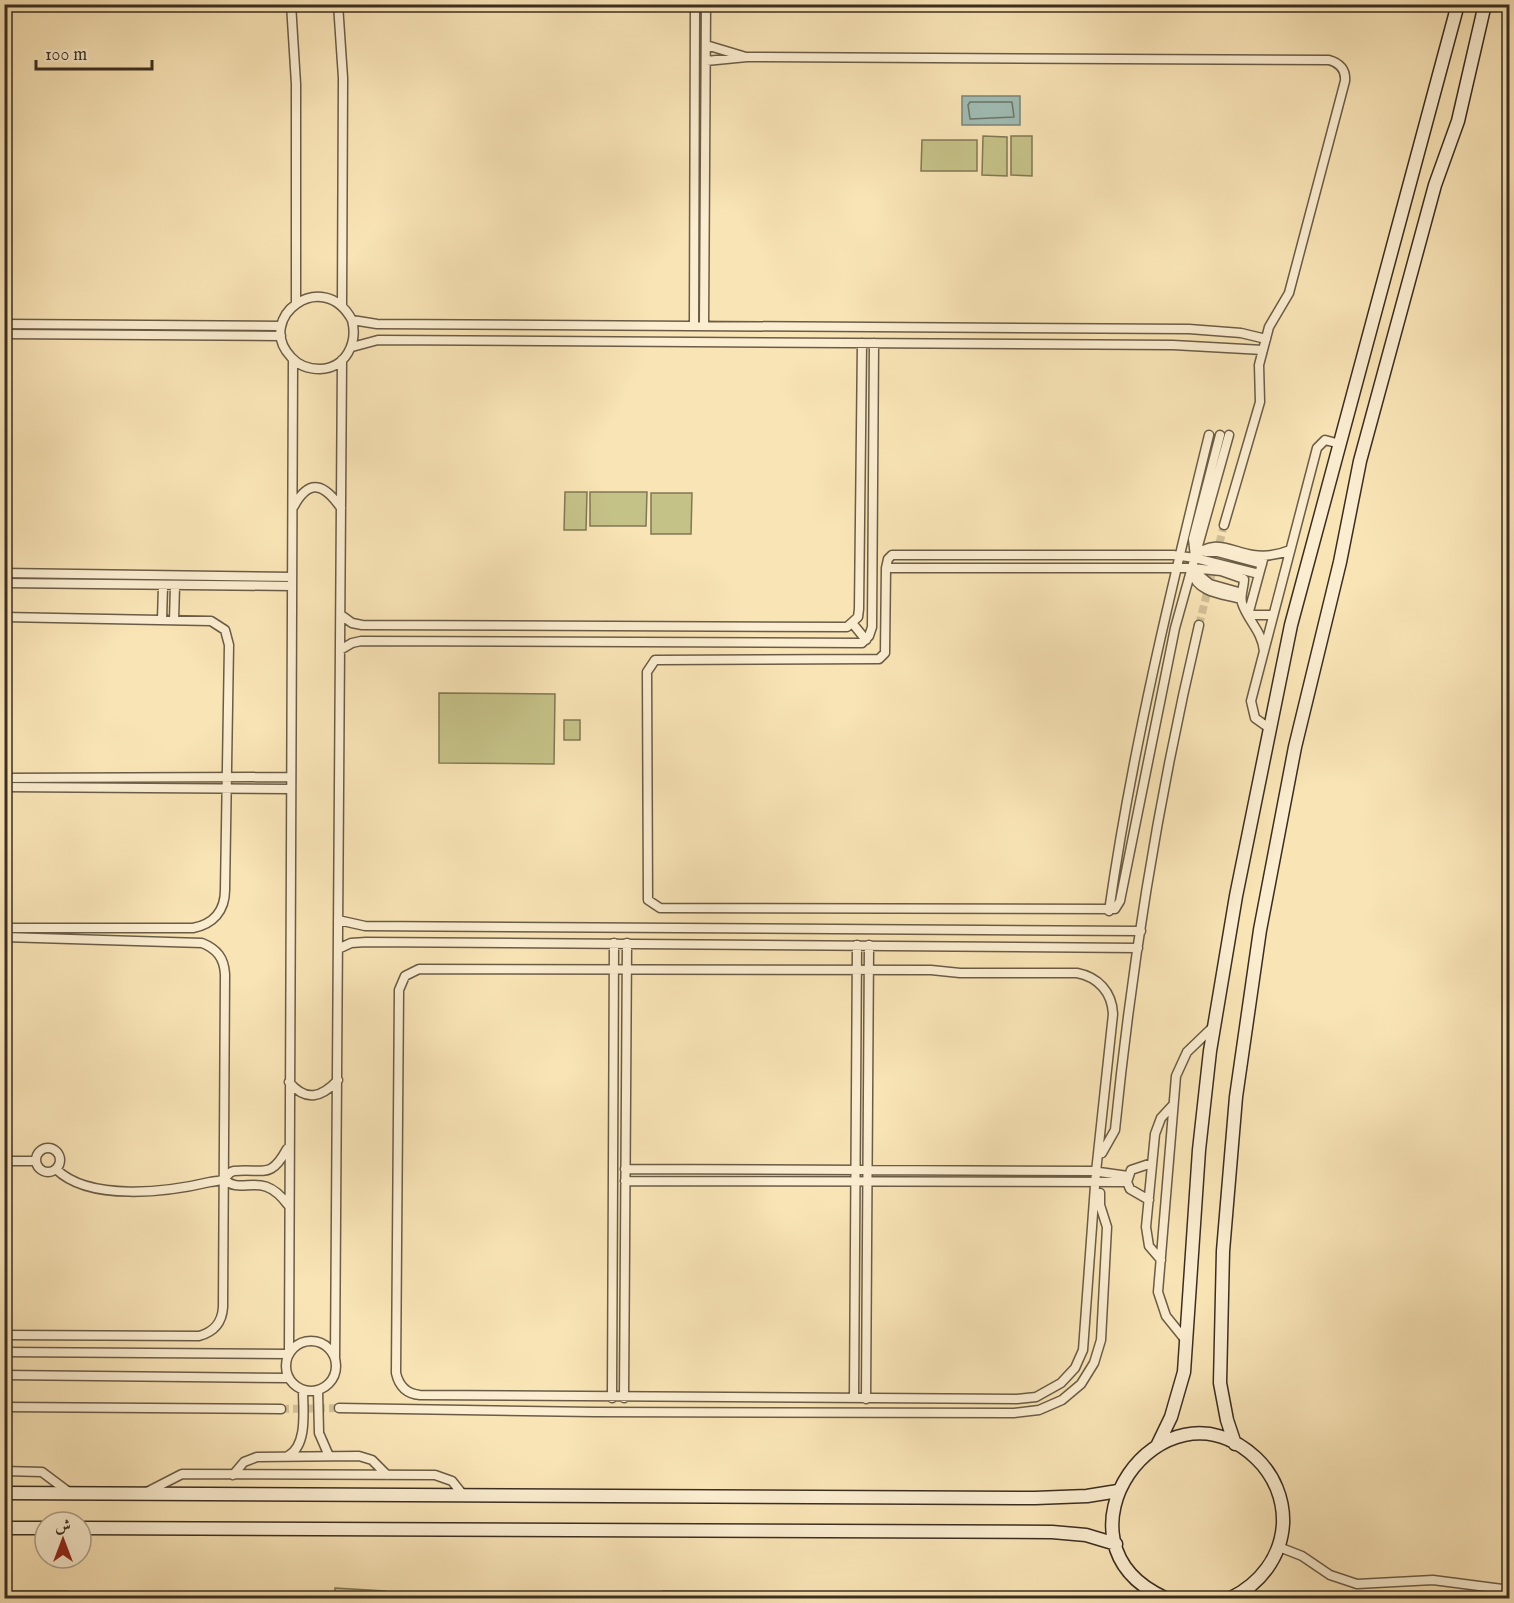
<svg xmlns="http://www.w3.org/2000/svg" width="1514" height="1603" font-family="'IM FELL English',Amiri,serif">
  <rect width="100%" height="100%" fill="#f9e4b6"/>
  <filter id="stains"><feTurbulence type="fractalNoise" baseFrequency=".00333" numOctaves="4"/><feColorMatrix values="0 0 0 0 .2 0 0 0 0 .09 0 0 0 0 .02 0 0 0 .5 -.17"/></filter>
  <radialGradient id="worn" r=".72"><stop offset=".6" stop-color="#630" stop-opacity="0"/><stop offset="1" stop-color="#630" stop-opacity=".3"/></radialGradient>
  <path fill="#c5c288" stroke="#807854" stroke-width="1.5" d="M983,136L1007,137V176L982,175Z
    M1011,136H1032V176L1011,175Z
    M922,140H977V171H921Z
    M565,492H587L586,530H564Z
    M590,492H647L646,526H590Z
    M651,493H692L691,534H651Z
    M439,693L555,694L554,764L439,763Z
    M564,720H580V740H564Z
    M335,1588L385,1591V1598H335Z
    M5,1591H67V1598H5Z
    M663,1591L746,1592V1598H663Z"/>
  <path fill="#a0bdb5" stroke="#788479" stroke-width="1.5" d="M962,96H1020V125H962Z"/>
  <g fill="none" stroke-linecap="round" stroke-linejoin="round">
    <path stroke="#6e766a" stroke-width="1.5" d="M970,102H1012L1014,117L970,119L968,105Z"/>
    <path stroke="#d3c098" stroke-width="8" stroke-dasharray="8 4" stroke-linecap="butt" d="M1199,625L1224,525
      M281,1409L339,1408"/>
    <defs>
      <path id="minor" d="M291,4L296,84V303
        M338,4L343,78L342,305
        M706,45L746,57
        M706,61L747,57L1329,60C1340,63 1346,70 1345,81L1289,293L1269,327L1259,365L1260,402L1224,525
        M352,320C358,343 346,368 320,369C309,369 298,365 291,357C254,318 323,266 352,320L377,324L1189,329L1241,333L1266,339
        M4,324L281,326
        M694,326L695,4
        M704,326L706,4
        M4,334L281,336
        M352,347L378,340L1173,345L1263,350
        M1229,435L1175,628L1120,901L1115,909L660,908L648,900L647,672L655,660L879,659L885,653L886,568L888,559L892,555H1173L1195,558L1259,574
        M294,506C310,477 325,485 341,508
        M1206,552H1217L1262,564
        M1264,556L1248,615H1273
        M1195,557L1193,539L1220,435
        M1195,557C1213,537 1232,552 1253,555C1266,557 1278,555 1290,550
        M886,568H1192L1221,571L1244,579C1244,587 1240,595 1242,603C1248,621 1262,631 1264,651
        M1194,571L1210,584L1242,593
        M1192,572C1197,593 1223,594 1241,599
        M4,573L292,577
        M4,583L292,586
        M341,615L352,623L362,625L847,627L858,617L859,609L862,343
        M4,617L211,621L225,630L229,645L225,890C225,911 213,924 193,928H4
        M162,620L163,586
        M174,620L175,586
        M853,624L866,640
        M340,650L352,643L361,641L862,643L869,636L872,627L874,343
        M1269,728L1255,718L1251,701L1317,448L1325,440L1340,444
        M4,778L291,777
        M4,787L291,789
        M1109,911C1132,750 1170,593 1209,435
        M338,920L365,926L1141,931
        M4,937L202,943C217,949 224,958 225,974L223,1307C222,1323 214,1332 199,1336L4,1335
        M338,949L351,943L366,942L1138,948
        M419,969L931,970L960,973H1077C1098,977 1112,992 1113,1014L1096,1172L1083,1350L1075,1368L1061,1383L1036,1397L1017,1399L420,1395C407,1394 399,1386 396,1373L399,990L405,976Z
        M289,1082C306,1102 321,1098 338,1080
        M36 1160a12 12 0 1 1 24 0a12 12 0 1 1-24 0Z
        M1102,1153L1115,1130C1132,961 1160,790 1199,625
        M4,1161H36
        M56,1169C89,1202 168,1192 210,1182C214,1181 221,1181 224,1179C228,1176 228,1172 234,1171C264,1168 270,1180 287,1149
        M625,1169L1092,1171L1128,1176
        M224,1179C242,1197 261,1168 288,1205
        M625,1181L1127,1182
        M1149,1200L1130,1189L1127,1182L1131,1170L1152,1163
        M1161,1260L1149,1246L1146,1227L1155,1134L1161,1118L1173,1105
        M286 1366a25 25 0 1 1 50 0a25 25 0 1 1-50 0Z
        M1187,1342L1166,1316L1158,1292L1176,1076L1187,1052L1213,1027
        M4,1352L288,1354
        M289,1353L293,360
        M335,1359L342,360
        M4,1375L289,1378
        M318,1390L319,1433L329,1456
        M612,1398L614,943
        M624,1398L627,943
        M854,1398L857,945
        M866,1399L869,945
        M4,1407L281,1409
        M339,1408L594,1412L1014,1413L1039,1410L1062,1400L1081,1384L1094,1363L1101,1340L1107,1227L1100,1205V1193
        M288,1456C308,1445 303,1410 303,1390
        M4,1471L42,1472L70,1493
        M233,1475L244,1462L257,1457L359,1456L372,1460L387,1475
        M145,1493L182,1474L435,1475L452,1481L464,1496
        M1279,1547L1302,1556L1330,1575L1357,1584L1433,1580L1510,1590"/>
      <path id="secondary" d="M1235,1444L1227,1420L1220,1383L1223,1251L1236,1097L1260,930L1295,747L1340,562L1360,461L1435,185L1458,121L1485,4
        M1157,1446L1171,1417L1184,1372L1199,1150L1210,1051L1236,896L1291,625L1458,4
        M4,1493L1035,1498L1087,1496L1118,1491
        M4,1528H45
        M81,1528L1052,1532L1086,1535L1116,1544
        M1165,1598C1041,1542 1162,1370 1256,1458C1274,1475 1284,1499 1283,1524C1281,1557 1260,1584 1231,1598"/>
    </defs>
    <use href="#minor" stroke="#6a5c46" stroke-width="11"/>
    <use href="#secondary" stroke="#3b2e20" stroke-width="15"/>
    <use href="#minor" stroke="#fbedd0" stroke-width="8"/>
    <use href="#secondary" stroke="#fbedd0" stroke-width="12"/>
  </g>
  <rect width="1514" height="1603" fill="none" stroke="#f9e4b6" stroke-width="24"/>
  <rect x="6" y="6" width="1502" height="1591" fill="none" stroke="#3b2e20" stroke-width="3"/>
  <rect x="12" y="12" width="1490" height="1579" fill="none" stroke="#3b2e20" stroke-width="1.5"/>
  <g transform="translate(63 1540)"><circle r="28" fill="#fbedd0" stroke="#aea18a" stroke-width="1.5"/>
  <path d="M0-4.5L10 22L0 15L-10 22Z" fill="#8f2418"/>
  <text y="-9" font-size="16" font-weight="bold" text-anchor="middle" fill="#3b2e20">ش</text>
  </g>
  <path d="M36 60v9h116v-9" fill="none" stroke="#3b2e20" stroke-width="3"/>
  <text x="45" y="60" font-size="18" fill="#3b2e20" stroke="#fbedd0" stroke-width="4.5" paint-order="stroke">100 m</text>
  <rect width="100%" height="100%" filter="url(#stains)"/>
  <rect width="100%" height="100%" fill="url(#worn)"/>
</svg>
